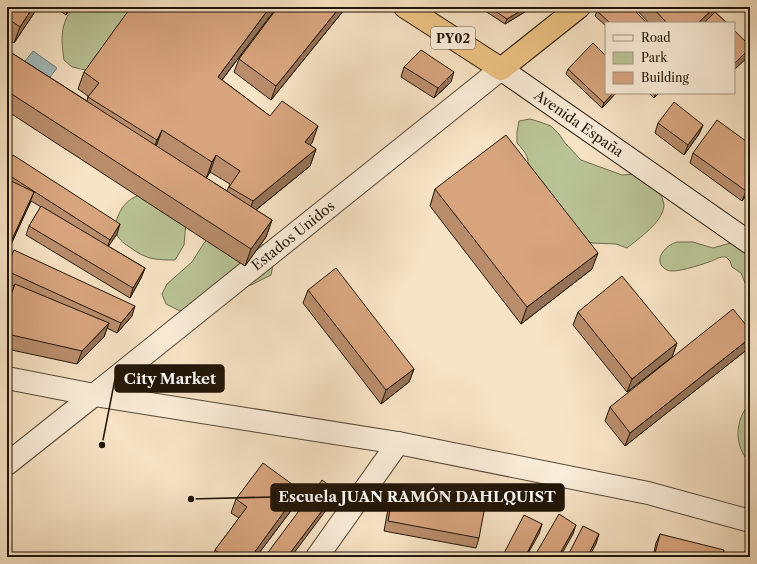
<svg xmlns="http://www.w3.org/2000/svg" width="757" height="564" font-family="'Libre Caslon Text',serif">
  <rect width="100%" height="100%" fill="#f7e3c5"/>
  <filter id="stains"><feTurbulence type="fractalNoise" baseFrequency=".005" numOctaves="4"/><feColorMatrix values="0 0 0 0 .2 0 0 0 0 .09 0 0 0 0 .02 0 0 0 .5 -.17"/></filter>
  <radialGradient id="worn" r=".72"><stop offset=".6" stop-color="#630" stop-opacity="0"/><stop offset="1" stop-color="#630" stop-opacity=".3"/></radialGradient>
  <path fill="#bac496" stroke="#6e6c4e" d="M73,7H166L95,72L72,67L64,60C61,39 60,25 73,7Z
    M530,119L540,122L551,126L559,134L565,143L581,160L622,175L634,174L661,194C662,198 664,202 664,206C662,223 639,238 627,248L616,244L592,243L571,235L527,172C530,158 527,154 517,143V132L519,121Z
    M142,194L186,223L184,245L175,260C167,260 158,260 150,258C143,256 138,253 131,248C118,240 111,232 118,216C123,204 130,198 142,194Z
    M213,234L254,238L263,245L273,265L271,275L251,285L240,287L186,314L166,304L162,294L167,284L192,262L204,243Z
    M677,242H693L713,248L734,242L750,249V295L741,273L732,267L730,261L726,257C719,256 716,260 709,262C700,265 674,274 667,270C651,262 665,245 677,242Z
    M750,403V463C734,447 734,420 750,403Z"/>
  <path fill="#a1bbbe" stroke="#6e7975" d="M33,51L57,68L46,82L22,65Z"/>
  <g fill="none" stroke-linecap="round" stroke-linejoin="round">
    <defs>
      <path id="minor" d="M7,464L94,395
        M317,557L398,443"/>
      <g id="tertiary">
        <path d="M7,378L94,395L398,443L648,493L750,521"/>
        <path id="s1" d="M94,395L501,69"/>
      </g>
      <g id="secondary">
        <path id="s2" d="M501,69L750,243"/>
      </g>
      <path id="trunk" d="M405,7L501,69L579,7"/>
    </defs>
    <use href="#minor" stroke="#564836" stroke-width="24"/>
    <use href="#tertiary" stroke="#564836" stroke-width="24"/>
    <use href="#secondary" stroke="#211507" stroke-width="24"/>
    <use href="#trunk" stroke="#211507" stroke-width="24"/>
    <use href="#minor" stroke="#faedd9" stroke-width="22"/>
    <use href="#tertiary" stroke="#faedd9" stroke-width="22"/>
    <use href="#secondary" stroke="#faedd9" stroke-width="22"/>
    <use href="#trunk" stroke="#ecc282" stroke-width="22"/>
  </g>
  <path fill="#b98d6c" stroke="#211507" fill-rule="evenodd" d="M7,7H38L14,43L7,38Z
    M55,7H71L66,15Z
    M277,7L222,80L270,116L312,143L310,145L316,149L310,166L256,210L272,220L266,237L245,266L7,111V50L87,101L88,96L78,89L84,72ZM210,172L230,184L227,191L206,178Z
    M479,7H533L505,24Z
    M634,7H717L715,12L727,23H649Z
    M344,10L271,100L234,72L239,59Z
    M597,11L647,23H606V26L595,16Z
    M404,67L451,82L434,98L401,77Z
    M568,69L616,93L602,108L566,74Z
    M649,93H659L654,98Z
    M658,123L703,125L699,134L684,155L655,133Z
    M693,153L750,190L742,201L690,163Z
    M7,165L117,234L108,246L145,268L141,278L130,298L26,235L29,226L41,207L31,201L7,253Z
    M435,189L592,269L521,324L430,206Z
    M7,266L132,316L117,333L107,328L104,337L77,364L7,349V305L14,286L7,282Z
    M308,290L414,369L409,382L381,404L303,303Z
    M578,312L677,343L672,357L627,392L573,325Z
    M750,330V345L749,348L625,446L605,421L610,407Z
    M394,489L479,538L476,548L384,531L390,498Z
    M300,490L296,504L256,557H213L215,550L239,518L231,513L236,499Z
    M660,534L723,557H653L656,543Z"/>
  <path fill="#967358" stroke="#211507" d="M33,7H38L14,43L20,27Z
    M69,7H71L66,15Z
    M270,7H277L212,93L218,77Z
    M340,7H345L344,10L271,100L276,86Z
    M527,7H533L505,24L507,19Z
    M715,7H717L713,18L707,23H698Z
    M750,48V51L748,57L734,70V64Z
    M454,72L451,82L434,98L438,88Z
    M613,93H616L602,108L604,103Z
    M656,93H659L654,98Z
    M703,125L699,134L684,155L688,145Z
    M318,126L312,143L299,158L305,142Z
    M162,130L156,147L151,156L157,140Z
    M316,149L310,166L247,217L253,201Z
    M216,155L210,172L206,179L212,162Z
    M750,186V190L742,201L746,191Z
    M34,192L29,205L7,253V250Z
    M272,220L266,237L245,266L251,249Z
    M120,224L117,234L106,250L110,240Z
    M598,253L592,269L521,324L527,307Z
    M145,268L141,278L130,298L133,288Z
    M135,306L132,316L117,333L121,323Z
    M109,323L104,337L77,364L82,351Z
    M750,338V345L749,348L625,446L630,433Z
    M677,343L672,357L627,392L632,379Z
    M414,369L409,382L381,404L386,390Z
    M300,490L296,504L256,557H251Z
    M337,491L333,501L291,557H287Z
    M542,524L539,534L526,557H525Z
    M576,525L573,534L560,557H558Z
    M599,534L596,544L589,557H587Z"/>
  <path fill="#d7a47e" stroke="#211507" d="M7,7H33L20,27L7,18Z
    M131,7H270L218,77L270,116L282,101L318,126L305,142L316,149L253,201L229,187L240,171L216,155L212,162L162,130L157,140L88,97L99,83L84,72Z
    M278,7H340L276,86L239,59Z
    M489,7H527L507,19Z
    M601,7H631L647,23H610L597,11Z
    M652,7H715L698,23H667Z
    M715,12L727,23H704Z
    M734,30L750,46V48L734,64Z
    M593,43L606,56V93H613L604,103L568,69Z
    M7,50L272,220L251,249L7,91Z
    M421,50L454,72L438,88L404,67Z
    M674,102L703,125L688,145L658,123Z
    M717,120L750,144V186L746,191L693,153Z
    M506,135L598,253L527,307L435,189Z
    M13,155L120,224L110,240L7,174V165Z
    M7,179L34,192L7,250Z
    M41,206L145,268L133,288L29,226Z
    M14,250L135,306L121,323L7,271V266Z
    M336,268L414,369L386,390L308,290Z
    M622,276L677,343L632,379L578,312Z
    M15,284L109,323L82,351L7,334V306Z
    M733,309L750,330V338L630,433L610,407Z
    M263,463L300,490L251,557H224L215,550L247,507L236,499Z
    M322,480L337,491L287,557H268L266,555Z
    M394,489L485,506L479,538L388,521Z
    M559,514L576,525L558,557H534Z
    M524,515L542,524L525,557H502Z
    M583,526L599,534L587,557H567Z
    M660,534L724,550L723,557H654Z"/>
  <g text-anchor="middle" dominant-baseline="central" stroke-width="3" stroke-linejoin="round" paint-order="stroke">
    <rect fill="#faedd9" stroke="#625646" stroke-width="1" x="431" y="27" width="44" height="22" rx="3"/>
    <g font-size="13" font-weight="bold" fill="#211507">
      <text x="453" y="38">PY02</text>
    </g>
    <g font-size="14" fill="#211507" stroke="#faedd9">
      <text stroke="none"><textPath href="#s2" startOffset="95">Avenida España</textPath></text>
      <text stroke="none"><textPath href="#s1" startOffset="255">Estados Unidos</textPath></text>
    </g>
  </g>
  <path fill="none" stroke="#211507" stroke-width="1.5" d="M102 445L115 379M191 499L271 497"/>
  <g fill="#211507" stroke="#faedd9" stroke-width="1.5">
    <circle cx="102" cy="445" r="4"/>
    <circle cx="191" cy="499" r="4"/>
  </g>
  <g fill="#211507" stroke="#211507" stroke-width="1.5">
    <rect x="115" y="365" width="109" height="27" rx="4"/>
    <rect x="271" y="484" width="293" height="27" rx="4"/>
  </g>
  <g font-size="15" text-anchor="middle" font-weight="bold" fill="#fff">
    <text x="170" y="384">City Market</text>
    <text x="417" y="502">Escuela JUAN RAMÓN DAHLQUIST</text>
  </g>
  <rect width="757" height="564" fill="none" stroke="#f7e3c5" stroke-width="24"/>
  <rect x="8" y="8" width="741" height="548" fill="none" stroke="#211507" stroke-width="2"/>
  <rect x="12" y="12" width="733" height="540" fill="none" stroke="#211507"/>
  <rect x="605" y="22" width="130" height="72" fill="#faedd9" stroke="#a39785"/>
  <rect x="613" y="35" width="20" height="6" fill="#faedd9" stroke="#a39785"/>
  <text x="641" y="42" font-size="12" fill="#211507">Road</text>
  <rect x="613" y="52" width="20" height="12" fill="#bac496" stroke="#a39785"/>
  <text x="641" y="62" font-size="12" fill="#211507">Park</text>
  <rect x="613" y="72" width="20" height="12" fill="#d7a47e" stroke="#a39785"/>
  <text x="641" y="82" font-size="12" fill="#211507">Building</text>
  <rect width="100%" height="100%" filter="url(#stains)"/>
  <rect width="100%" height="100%" fill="url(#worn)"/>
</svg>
